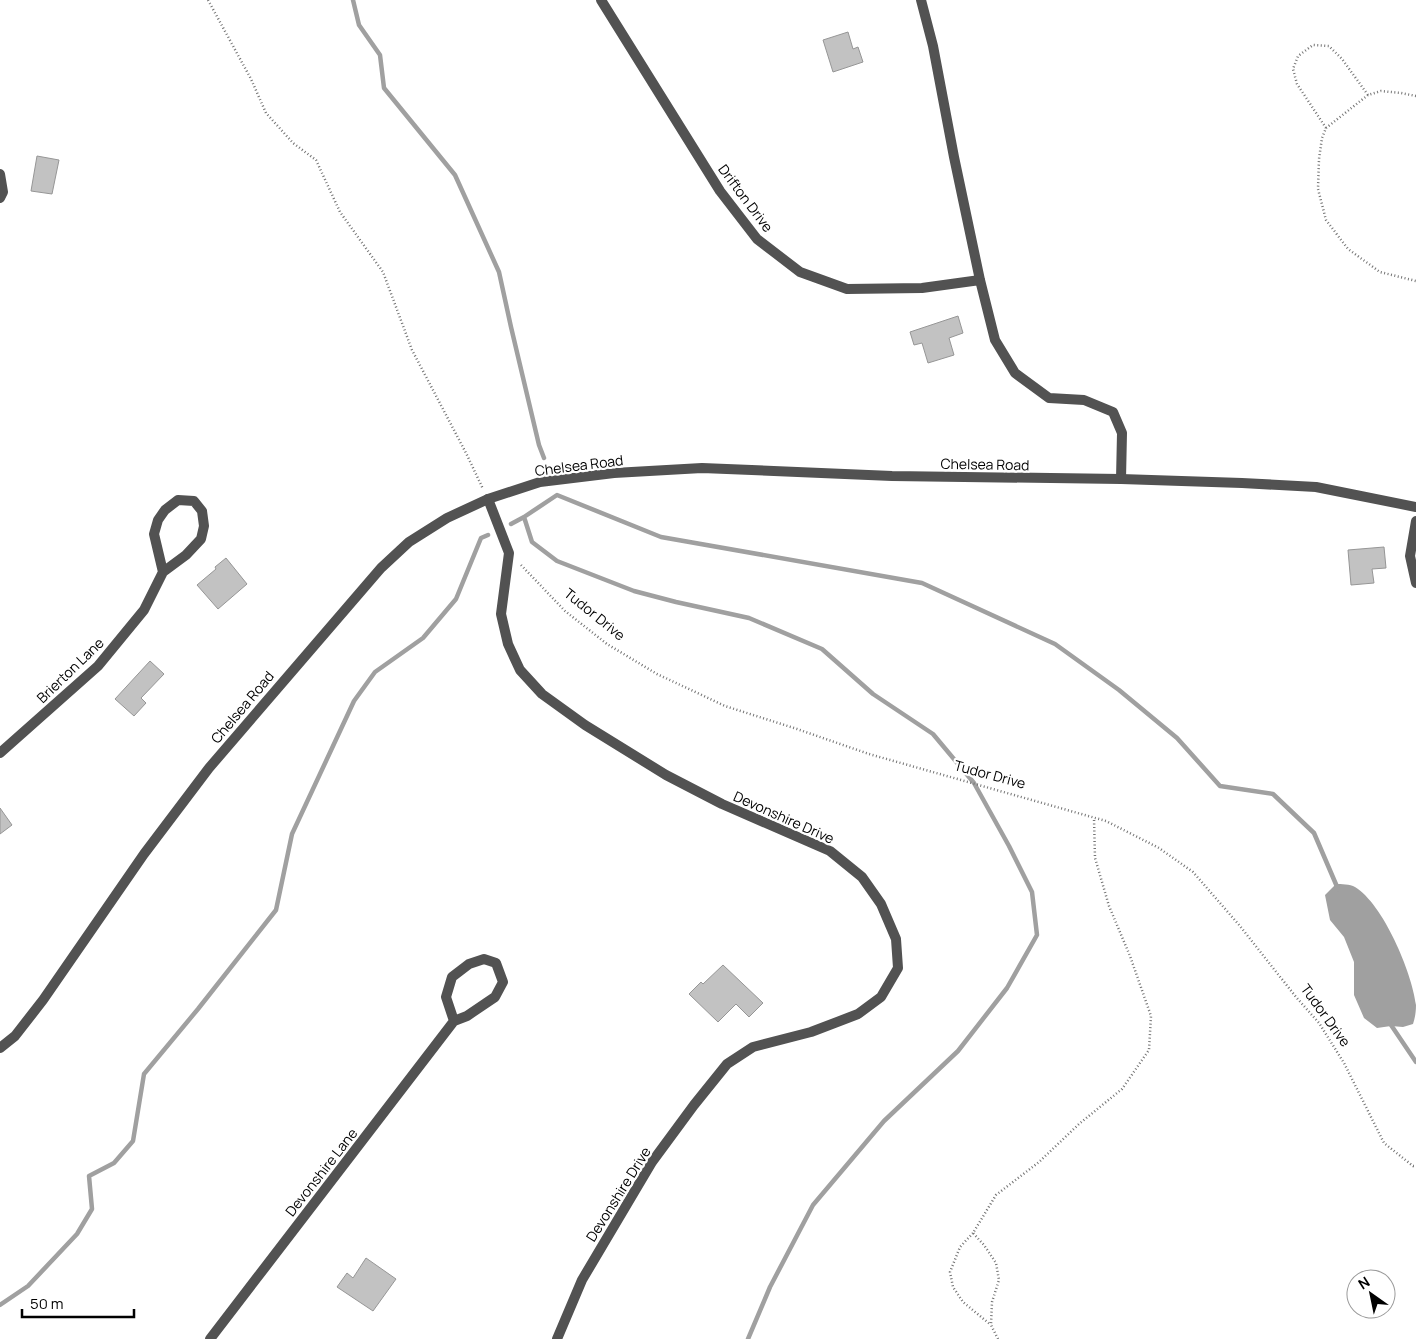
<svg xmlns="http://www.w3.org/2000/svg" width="1416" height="1339" font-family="Manrope,sans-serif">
  <rect width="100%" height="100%" fill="#fff"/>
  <path fill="#a0a0a0" d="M1336,884C1341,884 1350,884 1355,887C1383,904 1412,972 1416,1005C1416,1012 1415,1018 1413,1024L1403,1027L1391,1026L1377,1028L1364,1018L1354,995V962L1344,937L1330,920L1325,895Z"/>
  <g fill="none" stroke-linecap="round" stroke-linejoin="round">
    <path stroke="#a0a0a0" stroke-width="4.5" d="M353,0L359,25L380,55L384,88L455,175L499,272L511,327L539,445L544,458
      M511,524L524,517
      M1389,1022L1416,1062
      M0,1305L28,1286L77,1234L92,1209L89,1176L114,1163L133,1141L144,1074L198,1009L276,910L292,834L354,701L375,672L423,638L456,599L481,538L488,535
      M748,1339L770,1287L813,1205L884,1121L958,1051L1007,988L1037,935L1032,892L1009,846L974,783L933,734L873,694L822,649L749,618L676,602L634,591L557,561L532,542L524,517L557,495L661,537L922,583L1055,644L1119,690L1177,738L1220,786L1273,794L1314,833L1338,889"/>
  </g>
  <path fill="#c2c2c2" stroke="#969696" d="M848,32L853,49L858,47L863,62L833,72L823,40Z
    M37,156L59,160L52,194L31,191Z
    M958,316L963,333L949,338L954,355L928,363L922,343L914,345L910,332Z
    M1384,547L1386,568L1372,569L1374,583L1351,585L1348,550Z
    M226,558L247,584L218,609L197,585L216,569L215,567Z
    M150,661L164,674L141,698L146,703L134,716L115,699Z
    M0,808L12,825L0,834Z
    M723,965L763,1003L749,1017L736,1004L718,1022L689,994L701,982L703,984Z
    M366,1258L396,1279L373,1311L337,1287L347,1273L353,1278Z"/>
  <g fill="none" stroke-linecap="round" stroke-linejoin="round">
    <path stroke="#747474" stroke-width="2.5" stroke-dasharray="1 2.5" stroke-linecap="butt" d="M208,0L251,79L266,113L293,143L316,160L340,212L383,272L412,350L466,453L483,489
      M1416,96L1401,93L1381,91L1368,95L1326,128L1322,138L1319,159L1318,189L1326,220L1348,249L1380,272L1416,281
      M1326,128L1297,84L1293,69L1298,56L1313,45L1329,46L1342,59L1368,95
      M521,565L565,611L607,644L657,674L725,706L797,729L869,754L1106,821L1159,848L1193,872L1240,926L1296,997L1319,1023L1344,1063L1384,1143L1413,1166H1416
      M973,1233L960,1247L950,1272L953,1287L963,1302L991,1325
      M998,1339L991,1325L992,1302L999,1280L996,1263L984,1245L973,1233L996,1195L1039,1162L1079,1124L1122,1089L1149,1050L1151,1016L1130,956L1109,906L1095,858L1094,818"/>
    <path stroke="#525252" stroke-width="10" d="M601,0L720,191L757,239L800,272L847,289L922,288L980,280
      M921,0L933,46L954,157L980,280L995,340L1015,373L1049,398L1084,400L1113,412L1122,433L1121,479
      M0,174L3,192L0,198
      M488,499L509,553L501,614L508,644L520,670L542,694L585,725L666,775L722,804L830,851L862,877L881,904L896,939L898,968L881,997L858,1014L811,1032L753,1047L727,1064L694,1105L652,1162L582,1280L557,1339
      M1416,521L1410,556L1416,583
      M0,753L98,666L144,610L163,572L186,555L201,539L204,526L202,511L194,501L178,500L165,510L158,520L154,534L163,572
      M210,1339L454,1021L467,1016L495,997L503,982L496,963L484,959L469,964L452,977L446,997L454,1021"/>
    <path stroke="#525252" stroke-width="10" d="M0,1048L15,1036L43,1000L144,854L209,768L381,568L409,542L447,518L488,499L540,482L614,473L702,468L892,476L1121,479L1242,483L1316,487L1416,507"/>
  </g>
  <g text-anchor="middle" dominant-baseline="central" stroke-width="4.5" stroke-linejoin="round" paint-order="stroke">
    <g font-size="14" fill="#000" stroke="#fff">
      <text transform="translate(746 198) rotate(53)">Drifton Drive</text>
      <text transform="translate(985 464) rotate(1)">Chelsea Road</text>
      <text transform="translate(579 465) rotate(-7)">Chelsea Road</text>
      <text transform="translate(595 614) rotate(39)">Tudor Drive</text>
      <text transform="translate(70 670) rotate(-44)">Brierton Lane</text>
      <text transform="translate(242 707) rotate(-50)">Chelsea Road</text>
      <text transform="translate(990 774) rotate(15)">Tudor Drive</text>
      <text transform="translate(784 817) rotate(24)">Devonshire Drive</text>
      <text transform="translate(1326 1015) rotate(54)">Tudor Drive</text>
      <text transform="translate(321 1172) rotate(-52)">Devonshire Lane</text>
      <text transform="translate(618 1194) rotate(-58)">Devonshire Drive</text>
    </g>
  </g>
  <g transform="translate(1371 1294) rotate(327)"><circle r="24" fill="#ffffff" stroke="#999999"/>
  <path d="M0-4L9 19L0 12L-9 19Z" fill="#000000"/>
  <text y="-8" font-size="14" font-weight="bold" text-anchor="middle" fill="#000000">N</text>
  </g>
  <path d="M22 1309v8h112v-8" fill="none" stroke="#000000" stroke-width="2.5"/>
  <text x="30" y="1309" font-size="15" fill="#000000" stroke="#ffffff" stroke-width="4" paint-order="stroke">50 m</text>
</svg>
